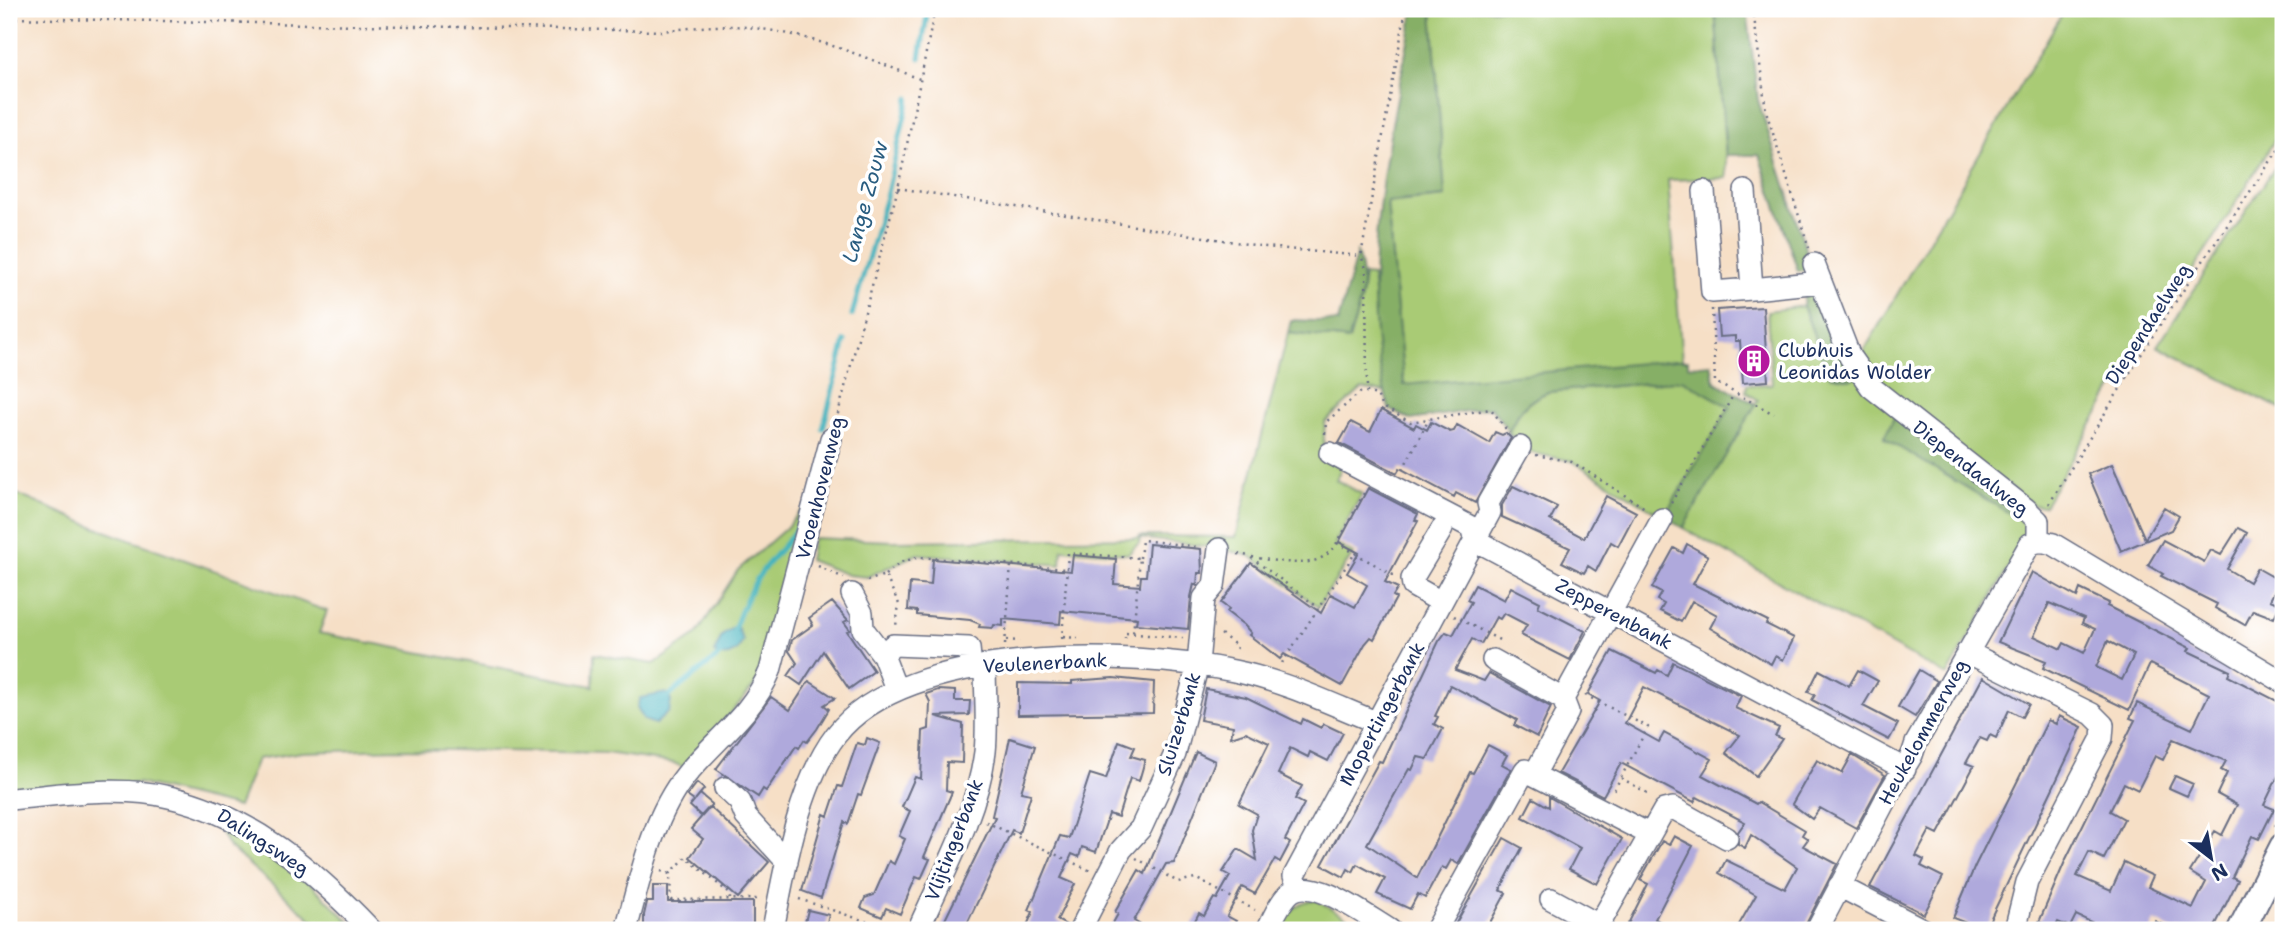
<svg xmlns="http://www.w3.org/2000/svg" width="2292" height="939" font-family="'Shantell Sans',sans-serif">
  <rect width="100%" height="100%" fill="#fff"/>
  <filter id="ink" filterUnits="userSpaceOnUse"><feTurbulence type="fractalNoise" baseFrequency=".0143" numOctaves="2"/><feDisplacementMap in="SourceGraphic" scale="14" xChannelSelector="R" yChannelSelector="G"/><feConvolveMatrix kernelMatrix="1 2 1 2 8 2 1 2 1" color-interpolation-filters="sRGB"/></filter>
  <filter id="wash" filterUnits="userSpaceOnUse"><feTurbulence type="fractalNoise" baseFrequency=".00686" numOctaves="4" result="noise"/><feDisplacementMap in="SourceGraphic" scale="28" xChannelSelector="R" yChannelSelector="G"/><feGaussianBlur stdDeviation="1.57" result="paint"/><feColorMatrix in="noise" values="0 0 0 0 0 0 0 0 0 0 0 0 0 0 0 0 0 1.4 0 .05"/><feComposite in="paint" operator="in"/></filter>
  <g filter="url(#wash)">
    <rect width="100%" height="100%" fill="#f6dfc6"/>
    <path fill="#a9cb74" stroke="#627d69" stroke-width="2" d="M1432,9H1715L1727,178L1668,180L1682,361L1404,386L1387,203L1445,197Z
      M2065,9L2283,10V126L2212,242L2119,378L2044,506L2033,505L1881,389L1858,361Z
      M2283,155V410L2157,346Z
      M1364,275L1372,276L1385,392L1362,389L1325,422L1323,450L1341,468L1336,480L1362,494L1335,543L1353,554L1318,607L1250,556L1218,548L1140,538L1139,543L1128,554L1062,549L1061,565L917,554L867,577L848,575L809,560L813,538L893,541L1139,538L1140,536L1236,537L1288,333L1349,340L1361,299Z
      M1803,306L1829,375L1851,379L1857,376L1895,416L1884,438L2016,508L2031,528L1947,676L1683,528L1758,400L1746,392L1747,385L1772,384L1767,311Z
      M1683,380L1730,407L1664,517L1572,461L1522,451L1525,443L1508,434C1517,413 1527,400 1548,392Z
      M9,491L97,528L327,611L319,633L593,686L594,654L654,664L696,635L738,570L785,529L811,500L761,678L684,768L674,763L606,753L398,749L302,752L257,759L238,807L138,783L9,792Z
      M226,826L306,879L358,930H324L229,847L221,833Z
      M1316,900L1370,930H1281C1290,912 1295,901 1316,900Z"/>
    <path fill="#86af66" stroke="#506f62" stroke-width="2" d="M1414,9H1432L1445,197L1387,202L1404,385L1676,360H1688V366L1711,364L1715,382L1756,404L1683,528L1664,517L1730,407L1683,380L1548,392C1528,400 1517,411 1509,432L1491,407L1411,420L1389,409C1353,275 1390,141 1414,9Z
      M1715,9H1747L1758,100L1812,269L1798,271L1759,155H1726Z
      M1357,252C1368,286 1359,306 1349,340L1288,333L1291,320L1338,322Z
      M1804,293L1818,296L1857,376L1851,379L1829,375L1803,306Z
      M1895,416L2016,508L2009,513L1884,438Z"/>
    <path fill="#44b3be" stroke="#30718e" stroke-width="2" d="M736,625L743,641L737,651L725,657L714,653L722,636Z
      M666,693L671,701L669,712L655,724L644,720L637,707L640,698Z"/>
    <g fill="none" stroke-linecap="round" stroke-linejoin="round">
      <path stroke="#44b3be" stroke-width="5" d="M920,58L928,9
        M852,315L887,193L909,98
        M823,429L845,341
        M734,630C742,607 751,585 766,566C778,551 790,540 800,523
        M665,699L725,651"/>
    </g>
    <g id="blocks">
      <path fill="#afa9dc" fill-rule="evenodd" d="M1763,307L1768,381L1743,383L1740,341H1735V336L1719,337L1717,310Z
        M1381,410L1414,428L1416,424L1427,430L1431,422L1450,432L1454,431L1457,425L1489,443L1495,432L1502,435L1506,433L1511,438L1475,503L1456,493L1454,497L1400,468L1397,473L1339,443L1351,422L1370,432Z
        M2112,464L2145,539L2164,507L2179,516L2171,530L2121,551L2088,474Z
        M1513,486L1557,507L1550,520L1584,538L1606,496L1636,512L1618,546L1611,542L1596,571L1588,566L1584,573L1562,562L1570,548L1502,517V505Z
        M1368,488L1418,514L1415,520L1418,521L1385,582L1398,588L1393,596L1396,598L1374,639L1371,637L1365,644L1342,686L1284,654L1280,659L1249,635L1251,633L1244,625L1227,612L1229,609L1221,603L1251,563L1321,613L1331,594L1355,607L1367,585L1347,573L1359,553L1339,542Z
        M2238,528L2247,533L2227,569L2249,582L2257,568L2280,581L2270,600L2280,604L2274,618L2253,610L2245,625L2215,608L2217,604L2161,576L2163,574L2148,565L2163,540L2204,562L2211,550L2221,555Z
        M1149,544L1201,549L1202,573H1198L1197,586L1194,584L1191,597L1188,629L1136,624L1137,618L1061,611L1060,624L1003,619V626L994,625L993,628L979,627L980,624L970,620L917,615V611L908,610L910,583L931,585L933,559L1071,571L1073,555L1116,559L1114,584L1140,586L1141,576H1146Z
        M1687,544L1708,556L1693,584L1768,621L1766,624L1794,638L1783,660L1775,656L1771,664L1710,628L1717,615L1692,601L1681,622L1660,611L1664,604L1657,600L1661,593L1652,588L1674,548L1683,553Z
        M2032,572L2077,597L2080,589L2109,603L2107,606L2190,648L2188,651L2230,671L2228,676L2283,704V766L2264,805L2274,809L2259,839L2252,836L2232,877L2238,880L2213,930H2174L2155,921L2151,930H2108L2076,915L2070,927L2058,922L2055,929L2039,922L2066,859L2135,720L2130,718L2137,703L2192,729L2209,694L2150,664L2129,710L2043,668L2046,661L1998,642ZM2049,603L2084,618L2082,623L2095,629L2084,653L2064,643L2061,649L2034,636ZM2108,641L2134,655L2122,680L2096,667ZM2173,739L2226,761L2221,770L2227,773L2217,794L2237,805L2222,835L2215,831L2190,872L2206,882L2193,908L2148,887L2153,876L2124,862L2111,891L2077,876L2089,852L2104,859L2124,819L2110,811L2124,783L2138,790L2155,756L2163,760Z
        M1475,585L1504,600L1511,587L1540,602L1538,607L1585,631L1570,660L1521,635L1527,625L1504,613L1500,619L1496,617L1481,644L1472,639L1455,670L1484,681L1489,673L1551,707L1537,737L1514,725L1517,720L1450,685L1435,716L1438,717L1434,724L1443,729L1427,759L1418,757L1412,770L1409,769L1367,844L1417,878L1470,772L1473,773L1488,745L1507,755L1502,764L1511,769L1458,864L1451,860L1446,869L1442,867L1425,898L1418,894L1410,909L1377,894L1385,879L1357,864L1353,872L1348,869L1344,877L1322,865L1379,761L1382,762L1439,641L1446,632L1453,635L1471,602L1467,600Z
        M832,602L848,620L844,622L850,630L847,631L874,671L849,689L823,651L801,685L788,676L797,663L789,651L792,640L813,625L809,618Z
        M1612,651L1656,673L1658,670L1667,675L1673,662L1741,696L1735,708L1779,728L1775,736L1782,739L1756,776L1726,753L1740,735L1644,687L1625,723L1659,742L1664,733L1712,759L1702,775L1756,804L1758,802L1805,830L1802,835L1808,839L1803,846L1837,864L1803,930H1736L1756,895L1719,873L1726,860L1785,889L1797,867L1751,835L1745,848L1738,844V832L1745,822L1697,797L1694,802L1621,763L1603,796L1558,773L1600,701L1588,694Z
        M1819,670L1849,686L1858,670L1878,681L1863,706L1898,724L1889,740L1812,700L1815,695L1808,692Z
        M1919,670L1937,681L1915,717L1898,707Z
        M1983,677L2029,704L2022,717L2009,710L1996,738L1990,735L1987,741L1980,738L1966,763L1974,766L1938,834L1930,830L1916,856L1924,860L1921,866L1943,877L1924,914L1870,887Z
        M1113,678L1154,682L1153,713L1018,715V683L1072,684V681Z
        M809,681L835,698L824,705L829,709L817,729L807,742L804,740L799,748L796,746L766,791L763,789L758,797L716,769L771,697L790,710Z
        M1206,689L1246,697L1301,724L1303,719L1321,728L1324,724L1343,733L1328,761L1310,752L1308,757L1290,748L1278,774L1302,786L1295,799L1304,804L1285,840L1290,843L1280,862L1275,859L1255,894L1242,887L1227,916L1236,921L1231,930H1190L1199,913L1204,916L1214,898L1217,899L1230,876L1223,872L1238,849L1257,860L1252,830L1257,814L1239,804L1269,743L1246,732L1231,737L1233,726L1200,720Z
        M938,690L955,691V701H970L969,715L935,716L963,724L962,763L947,762L946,790L952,792L924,857L930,859L921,879L916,877L900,914L886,908L882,917L861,908L865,898L874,895L889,861L894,864L905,839L899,836L910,811L902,807L915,777L921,779L923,731L929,729L930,702L926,694Z
        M2059,716L2082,727L1985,930H1966L1969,924L1953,918L1975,866L2048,720L2056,724Z
        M867,738L880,743L861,795L858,794L848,824L844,822L821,898L802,891L824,814L828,816L838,786L842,787L857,743L865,745Z
        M1010,738L1035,746L1021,792L1031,794L1019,833L1012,830L964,930H940L995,817L992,816Z
        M1119,741L1135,747L1131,756L1145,760L1139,781L1130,778L1118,817L1109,814L1096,852L1082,847L1079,857L1072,854L1061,878L1075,884L1057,920L1068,926L1067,930H1025L1033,912L1029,910L1060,836L1069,838L1090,774L1106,779Z
        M1196,752L1215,761L1174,863L1166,864L1134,921L1149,930H1109L1118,914L1115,912L1139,870L1145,874Z
        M1852,755L1885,775L1856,828L1820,808L1812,819L1792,804L1817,760L1842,773Z
        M2175,776L2193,784L2187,796L2169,788Z
        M697,783L704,789L695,800L700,794L712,804L701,816L690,806L694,801L687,796Z
        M1549,797L1622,839L1597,884L1569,869L1580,848L1523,817L1533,798L1549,807Z
        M710,807L769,862L738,898L690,857L703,839L691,829Z
        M1674,836L1693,846L1655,919L1676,930H1625L1648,884L1640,880L1662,841L1669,845Z
        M1504,838L1522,848L1500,890L1506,893L1486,930H1452Z
        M653,886H668V902H753V930H644V915L647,902H653Z
        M808,910L829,915L825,930H803Z"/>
    </g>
  </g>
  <g filter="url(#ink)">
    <use href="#blocks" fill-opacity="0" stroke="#686d82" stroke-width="2"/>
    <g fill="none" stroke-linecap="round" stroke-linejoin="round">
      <defs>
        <path id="minor" d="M1704,191L1712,292L1752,289L1745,191
          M1814,264L1850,357L1871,387L2026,509L2038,521V542
          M1752,289L1821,282
          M1330,453L1471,527L1475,540L1905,769
          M852,594L862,613L863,629L883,655L896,689
          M1441,602L1413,586L1412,579L1442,529
          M1967,652L2092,714L2103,725L2102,738L2027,882L2015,930
          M883,655L893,645L969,648L971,667
          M1563,699L1662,519
          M1534,775L1649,834
          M725,788L740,802L746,817L787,862
          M9,799C60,795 118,785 169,797C250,815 315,871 371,930
          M1839,886L1924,930
          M1299,888L1294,876L1490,512L1488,503L1520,447
          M1551,899L1599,925
          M626,930C640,879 652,817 686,775C715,739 752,715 770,671L831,439
          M773,930C784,871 799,783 836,735C906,644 1131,650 1234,671C1284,681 1331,704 1378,723
          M918,930C943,874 977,814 985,752C988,724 985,693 985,665
          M1080,930L1121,850L1141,828L1175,754L1198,664L1204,598L1214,586L1219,549
          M1267,930C1273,919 1280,901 1291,892C1313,875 1369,918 1390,930
          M1436,930L1525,770L1534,775L1568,712L1563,699L1493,660
          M1596,930L1664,810L1673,808L1727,838
          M1817,930L1889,793L1912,755L1916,743L2030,544L2041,541L2053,544L2283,682"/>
        <path id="major" d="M2241,930L2283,847"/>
      </defs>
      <use href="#minor" stroke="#686d82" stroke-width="24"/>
      <use href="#major" stroke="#686d82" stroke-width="30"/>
      <path stroke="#686d82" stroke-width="2.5" stroke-dasharray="2 5" stroke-linecap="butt" d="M1753,9L1766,111L1809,248
        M9,18L662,31C684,29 709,25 731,26C797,29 862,55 922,80
        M898,188L1266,247L1361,256
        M1712,309L1715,382L1774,414
        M1367,393L1366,268L1361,256L1406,9
        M836,421L898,188L935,9
        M1325,434L1326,422L1362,391L1377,395L1383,407L1410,422L1491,409L1509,433
        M1536,455L1572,462L1645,508
        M1403,469L1429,419
        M1671,503L1734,394
        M2049,504L2155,332L2283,143
        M1337,543L1395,576
        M1238,554L1249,556L1319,608
        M1252,557C1333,572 1328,560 1364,493
        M1140,558L1142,540L1200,547
        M818,566L844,578
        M885,575L901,562L920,557L1065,569
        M867,581L885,575L899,604L896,626
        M1454,616L1503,642
        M1221,634L1237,646L1236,652
        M1063,637L1078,638
        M1062,639L1068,553L1140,558L1133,634
        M1125,639V633L1183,638
        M1006,640L1020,641
        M1005,645L1011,565
        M1282,663L1355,553
        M1585,695L1648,727L1612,794
        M1621,778L1651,795
        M986,822L1091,871
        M2275,826L2283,811
        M1136,858L1178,882L1195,878L1255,910
        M661,871L670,874L671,900L758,899
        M670,874L686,857L730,894V899
        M799,899L892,930"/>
      <use href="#minor" stroke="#fff" stroke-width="21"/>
      <use href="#major" stroke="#fff" stroke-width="26"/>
    </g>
  </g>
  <defs>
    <symbol id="building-disc" viewBox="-11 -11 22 22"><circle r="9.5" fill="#b5179e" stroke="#fff"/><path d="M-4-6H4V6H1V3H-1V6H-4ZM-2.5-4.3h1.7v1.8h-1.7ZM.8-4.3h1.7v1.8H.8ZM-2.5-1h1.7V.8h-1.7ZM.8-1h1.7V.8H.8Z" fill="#fff"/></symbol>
  </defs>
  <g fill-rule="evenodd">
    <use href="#building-disc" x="1735" y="342" width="38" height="38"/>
  </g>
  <g text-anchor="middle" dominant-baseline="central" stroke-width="7" stroke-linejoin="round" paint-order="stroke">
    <g font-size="19" fill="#1b2f5e" stroke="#fff">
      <text transform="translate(2148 324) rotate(-57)">Diependaelweg</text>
      <text transform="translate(1971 468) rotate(38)">Diependaalweg</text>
      <text transform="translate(820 488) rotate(-76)">Vroenhovenweg</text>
      <text transform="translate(1614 614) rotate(28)">Zepperenbank</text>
      <text transform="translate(1045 663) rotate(-3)">Veulenerbank</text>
      <text transform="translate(1382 714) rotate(-62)">Mopertingerbank</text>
      <text transform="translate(1179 724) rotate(-73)">Sluizerbank</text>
      <text transform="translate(1923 732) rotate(-61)">Heukelommerweg</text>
      <text transform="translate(954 840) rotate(-69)">Vlijtingerbank</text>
      <text transform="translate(263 842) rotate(33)">Dalingsweg</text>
    </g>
    <g font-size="19" fill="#1b2f5e" stroke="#fff" text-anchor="start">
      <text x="1778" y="350">Clubhuis<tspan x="1778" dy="22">Leonidas Wolder</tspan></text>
    </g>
    <g font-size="21" font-style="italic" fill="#295d80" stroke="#fff">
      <text transform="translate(865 202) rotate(-75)">Lange Zouw</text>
    </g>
  </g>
  <rect width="2292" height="939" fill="none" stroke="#fff" stroke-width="35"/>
  <g transform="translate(2211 858) rotate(149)" stroke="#ffffff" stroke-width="5" paint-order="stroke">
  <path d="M0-5L12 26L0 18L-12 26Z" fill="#1b2f5e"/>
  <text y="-10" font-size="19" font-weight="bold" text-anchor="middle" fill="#1b2f5e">N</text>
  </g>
</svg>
